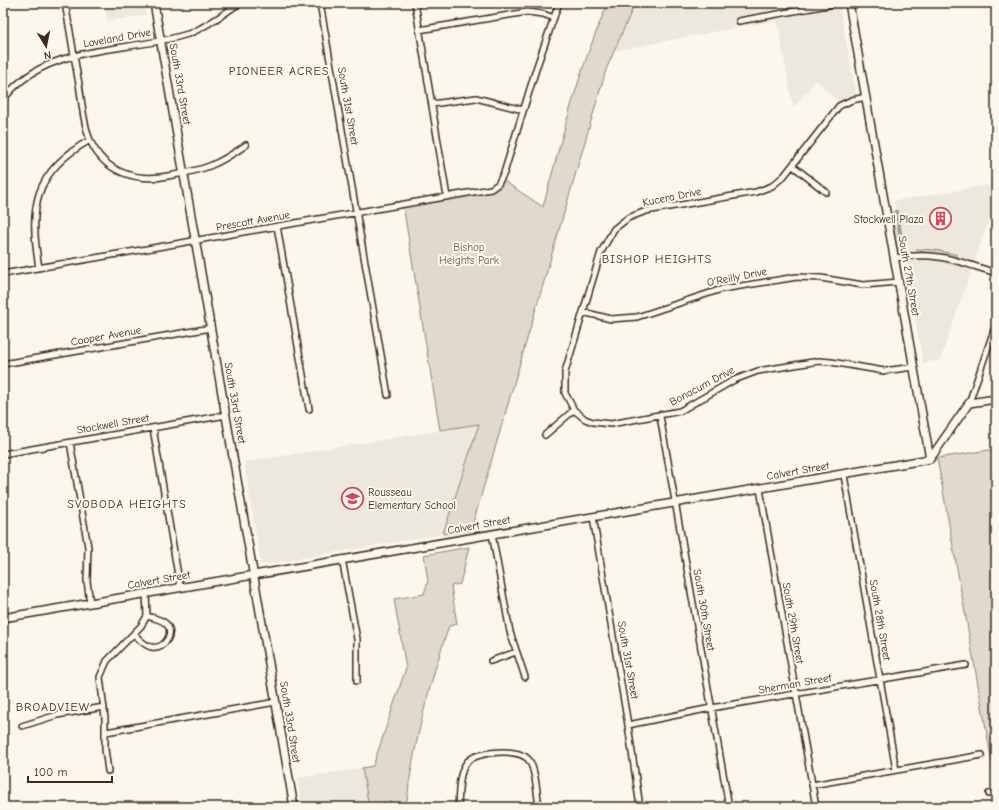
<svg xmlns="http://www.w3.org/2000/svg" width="999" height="810" font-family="'Comic Neue',sans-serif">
  <rect width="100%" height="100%" fill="#fbf7ec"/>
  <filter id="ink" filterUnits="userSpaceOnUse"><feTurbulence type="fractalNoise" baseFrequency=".025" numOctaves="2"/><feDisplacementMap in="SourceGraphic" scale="8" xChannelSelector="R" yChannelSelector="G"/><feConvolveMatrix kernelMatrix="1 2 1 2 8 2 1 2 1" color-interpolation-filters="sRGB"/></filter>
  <g filter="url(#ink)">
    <path fill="#ede8dd" d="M104,3H144L146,15L108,21Z
      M635,3H839L857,99L842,105L816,80L793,108L777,20L614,51Z
      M996,184V200L940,360L923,363L894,201Z
      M480,424L443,534L261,565L244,462Z
      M362,768L369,807L302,805L297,778Z"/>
    <path fill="#dfd9ce" stroke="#8d8276" d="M608,3H635L606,70L471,530L443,534L479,424L440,430L403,205L485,191L501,179L543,207C562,138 579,68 608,3Z
      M895,210L902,250L899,251L896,246L891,215Z
      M896,210L898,211L904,250H903Z
      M916,249L935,250L958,255L955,257C948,255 920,253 916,249Z
      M996,449V784L937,458Z
      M469,547L460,584L451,586L457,624L449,626C429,685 413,745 406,807H369L362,768L373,766L406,668L394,599L424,594L428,581L424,555Z"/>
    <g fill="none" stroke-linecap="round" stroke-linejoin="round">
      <defs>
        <path id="street" d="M3,3H5
          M65,3C70,30 74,57 79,84C82,102 83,123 90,140C104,173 137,182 168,176C204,170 216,166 246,145
          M320,3L388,395
          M415,3L447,197
          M739,21L839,3
          M419,30L527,12L543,14L554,18
          M866,97L852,100L839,106L784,176L772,186L756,192L646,211L628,218L614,229L601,252L565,372V393L574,410L585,419L593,422L611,424L680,411L734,380L758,371L819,361L831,362L884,371L914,367
          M3,100C46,42 125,54 188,34C207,27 223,14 240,3
          M432,104L476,98L523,110
          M793,166L826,192
          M277,226L309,409
          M895,258C938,251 956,261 996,273
          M39,268C29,207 33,172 90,140
          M3,274L491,189L498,184L504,173L537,66L559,3
          M583,312L611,319L637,317L722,289L797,277L821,278L863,285L899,282
          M3,364L211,328
          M969,403L996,324
          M660,416L729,807
          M153,428L180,587
          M545,435L574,410
          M70,442L88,547L87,581L90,603
          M3,454L226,415
          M844,475L896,770
          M760,489L816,807
          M593,517L628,725L640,807
          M492,534L510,632L525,677
          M342,559L357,639V681
          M134,634C139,639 144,645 151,647C165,650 176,632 165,623C161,619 153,618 147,616
          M491,661L516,652
          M628,725L711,708L966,665
          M22,726L57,715L104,707
          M106,732L276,702
          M108,771L105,749V718L100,677L107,661L141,626L147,616L146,593
          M812,785L982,755
          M989,794L996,793
          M458,807C459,794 458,773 467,762C477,751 517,748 528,759C536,768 537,795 539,807"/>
        <path id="secondary" d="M154,3L294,807
          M849,3L930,459
          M3,618L930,459L969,403L996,399"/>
      </defs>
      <use href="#street" stroke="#3b2a1e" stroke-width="8"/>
      <use href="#secondary" stroke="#3b2a1e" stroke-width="10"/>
      <use href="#street" stroke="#fbf7ec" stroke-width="5"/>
      <use href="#secondary" stroke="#fbf7ec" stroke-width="7"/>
    </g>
  </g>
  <defs>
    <symbol id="building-ring" viewBox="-11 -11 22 22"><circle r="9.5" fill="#fbf7ec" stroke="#d1495b" stroke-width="1.5"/><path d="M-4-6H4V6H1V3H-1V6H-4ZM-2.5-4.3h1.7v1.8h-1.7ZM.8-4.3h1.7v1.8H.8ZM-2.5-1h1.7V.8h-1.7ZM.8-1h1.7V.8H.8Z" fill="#d1495b"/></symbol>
    <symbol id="school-ring" viewBox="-11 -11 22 22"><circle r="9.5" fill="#fbf7ec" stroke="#d1495b" stroke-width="1.5"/><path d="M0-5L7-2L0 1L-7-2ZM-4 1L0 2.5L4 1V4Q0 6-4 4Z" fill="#d1495b"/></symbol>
  </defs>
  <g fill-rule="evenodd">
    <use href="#building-ring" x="928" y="206" width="25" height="25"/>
    <use href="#school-ring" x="340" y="486" width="25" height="25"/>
  </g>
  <g text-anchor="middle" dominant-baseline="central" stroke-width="4" stroke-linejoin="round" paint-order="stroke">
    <g font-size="11" fill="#3b2a1e" stroke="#fbf7ec">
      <text transform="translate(117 38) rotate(-10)">Loveland Drive</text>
      <text transform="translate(180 84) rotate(80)">South 33rd Street</text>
      <text transform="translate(348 106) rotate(80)">South 31st Street</text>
      <text transform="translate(672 197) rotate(-11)">Kucera Drive</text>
      <text transform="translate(253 221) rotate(-10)">Prescott Avenue</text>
      <text transform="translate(909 276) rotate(80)">South 27th Street</text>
      <text transform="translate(737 277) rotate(-11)">O'Reilly Drive</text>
      <text transform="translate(106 336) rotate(-10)">Cooper Avenue</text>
      <text transform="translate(702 386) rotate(-28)">Bonacum Drive</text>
      <text transform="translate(235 403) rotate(80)">South 33rd Street</text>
      <text transform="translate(113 424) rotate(-10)">Stockwell Street</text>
      <text transform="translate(798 471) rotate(-10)">Calvert Street</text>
      <text transform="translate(479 525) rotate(-10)">Calvert Street</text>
      <text transform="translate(159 580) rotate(-10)">Calvert Street</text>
      <text transform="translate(704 610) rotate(80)">South 30th Street</text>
      <text transform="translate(880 620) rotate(80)">South 28th Street</text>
      <text transform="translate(793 623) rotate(80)">South 29th Street</text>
      <text transform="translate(628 660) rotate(80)">South 31st Street</text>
      <text transform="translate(795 684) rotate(-10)">Sherman Street</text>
      <text transform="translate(290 722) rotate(81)">South 33rd Street</text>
    </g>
    <g font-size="11" fill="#3b2a1e" stroke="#fbf7ec" text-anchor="end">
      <text x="924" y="219">Stockwell Plaza</text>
      <text x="368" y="492" text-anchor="start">Rousseau<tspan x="368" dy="13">Elementary School</tspan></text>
    </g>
    <g font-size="11" fill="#64564a" stroke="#fbf7ec">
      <text x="469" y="247">Bishop<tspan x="469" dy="13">Heights Park</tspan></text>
    </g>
    <g font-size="12" letter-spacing="1" fill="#3b2a1e" stroke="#fbf7ec">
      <text x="279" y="71">PIONEER ACRES</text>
      <text x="657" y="259">BISHOP HEIGHTS</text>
      <text x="127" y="504">SVOBODA HEIGHTS</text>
      <text x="53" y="707">BROADVIEW</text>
    </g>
  </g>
  <rect width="999" height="810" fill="none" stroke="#fbf7ec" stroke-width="16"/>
  <rect x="8" y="8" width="983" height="794" fill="none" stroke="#3b2a1e" stroke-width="1.5" filter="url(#ink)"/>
  <g transform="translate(46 46) rotate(170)" stroke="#fbf7ec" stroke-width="3" paint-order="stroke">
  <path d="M0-3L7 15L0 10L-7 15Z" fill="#3b2a1e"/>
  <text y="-6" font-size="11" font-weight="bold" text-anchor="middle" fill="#3b2a1e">N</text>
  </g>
  <path d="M28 776v6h84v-6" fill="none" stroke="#3b2a1e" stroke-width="2"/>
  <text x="34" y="776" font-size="12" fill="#3b2a1e" stroke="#fbf7ec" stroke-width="3" paint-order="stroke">100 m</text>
</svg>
